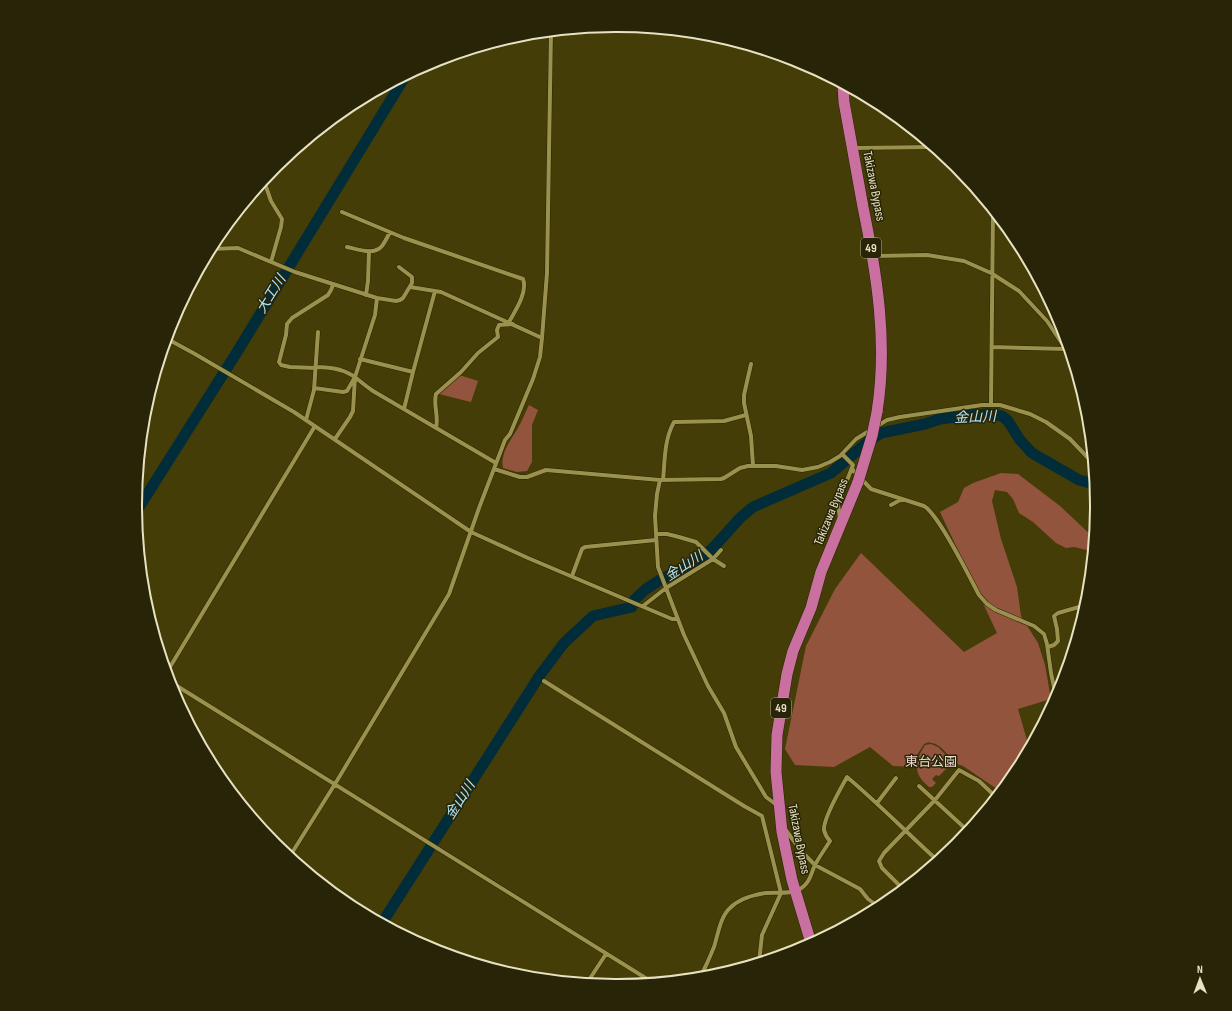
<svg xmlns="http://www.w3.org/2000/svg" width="1232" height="1011" font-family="'Sofia Sans Condensed','Noto Sans JP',sans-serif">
  <rect width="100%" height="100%" fill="#453d07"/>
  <path fill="#93543d" d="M459,375L478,381L471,402L439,394Z
    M529,405L538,410L532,425V462L527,471L517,472L503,468C500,453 511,440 518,428C522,421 525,413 529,405Z
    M1001,473L1018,474L1060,506L1093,537L1092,554L1087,550L1074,547L1066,548L1056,543L1033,522L1019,513L1013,499L1007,492L995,490L992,501L1001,539L1017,587L1021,616L1038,643L1045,665L1051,699L1018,709L1029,747L1015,773L1000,791L963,766L954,763C949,756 940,743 931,743C929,742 926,743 924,744L917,755L915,767L893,766L870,747L834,767L795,765L785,749L806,646L835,589L861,553L964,652L997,633L940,512L958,502L964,488L973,483Z
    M931,744L938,747L952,761L950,763L947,762L945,763L947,768L939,776L936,775L932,779L936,783L932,787H929C913,774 914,762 925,745Z"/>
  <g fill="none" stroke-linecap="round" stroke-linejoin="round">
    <path stroke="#002d39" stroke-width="11" d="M136,512L237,352L406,75
      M382,923L540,675L564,643L593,616L632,607L635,599L646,589L660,580L697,561L713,548L740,518L753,507L831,473L870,440L881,433L925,424L940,419L971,415L989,414L1002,416L1008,421L1020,440L1032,453L1079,480L1094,484"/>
    <defs>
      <path id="minor" d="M853,148L933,147
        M264,181L271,201L282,219L281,227L271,262
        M342,212L404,238L523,279C528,292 515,311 509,322
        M347,247C357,249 374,256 382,246C385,242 388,236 390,232
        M211,249L238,248L295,272L377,298L396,301L400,300L403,298L412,283V277L399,267
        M873,256L927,255L964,261L991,273L1019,291L1047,321L1071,357
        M410,287L441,292L542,338
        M366,295L368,281L369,251
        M167,340L173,342L195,354L294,412L471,532L528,558L672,619H678
        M992,347L1066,349
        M360,359L413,372
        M751,364L744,395V403L751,436L753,466
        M316,367C329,367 345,369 356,378C361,382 367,387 373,391L496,463
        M316,368L290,367L281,365L279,362L286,335L287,324L292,318L328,295L331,290L333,285
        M314,388L343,392L347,391L355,377
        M991,404L993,211
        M404,409L413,372L435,291
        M306,420L314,390L318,332
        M436,428C439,416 433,405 436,394L461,372L478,353L498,337L497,330L499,325L513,324
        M335,439L350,417L353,411L355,377L375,315L377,298
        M494,469L520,477H527L546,470L660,480L721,479L724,478L740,468L748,466H776L802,470L818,467L830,462L840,456L856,439L887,420L900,417L982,405H1000L1030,414L1046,422L1070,439L1092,462
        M852,469L871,489L924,506C939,515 969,576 979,595L987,604L996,610L1034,626L1044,634L1047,644L1051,673L1056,697
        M660,480L657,494L655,516L658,567L684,635L708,686L724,713L736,747L766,797L778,806
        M663,480C665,460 664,440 674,422L724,421L746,415
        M891,505L902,499
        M840,519L838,504L853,465L842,454
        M656,534H667L679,537L696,542L713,559L724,566
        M572,576L582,549L585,547L656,540
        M643,606L666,588L713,559L721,550
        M1048,647L1054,645L1058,641L1057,629L1054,616L1058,613L1086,605
        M167,672L315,426
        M169,681L652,982
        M544,681L744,806L762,816L781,893L762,935L759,962
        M919,786L968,831
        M877,803L896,778
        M785,829L802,852L815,865L860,889L868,899L879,907
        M290,856L335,784L449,594L479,508L505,440L510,434L533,379L540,357L542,338L547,273L551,31
        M903,889L882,868L879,861L884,853L935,800L959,770L979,781L996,797
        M700,978C705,968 710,957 714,947C718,935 720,917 730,908C739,899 753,895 766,893C778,892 794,895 804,886C811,880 811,873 815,865C819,857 825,849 830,841C827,838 825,834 824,830C823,818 841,788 847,777C878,803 907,833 937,860
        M587,983L606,954"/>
      <path id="trunk" d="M843,85L844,102C850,137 857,172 863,207C877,275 888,343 877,412
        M811,943L792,880L782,832L776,772L777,735L787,674L793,651L811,608L821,572L858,482"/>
    </defs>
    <use href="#minor" stroke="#292401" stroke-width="5"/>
    <use href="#trunk" stroke="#292401" stroke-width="12"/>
    <use href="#minor" stroke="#9b914f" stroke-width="4"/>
    <use href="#trunk" stroke="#ca70a0" stroke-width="11"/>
    <defs>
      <path id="trunk-bridge" d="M858,482L872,436L877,412"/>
    </defs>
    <use href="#trunk-bridge" stroke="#292401" stroke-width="12" stroke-linecap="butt"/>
    <use href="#trunk-bridge" stroke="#ca70a0" stroke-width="11"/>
  </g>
  <g text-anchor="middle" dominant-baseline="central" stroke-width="3" stroke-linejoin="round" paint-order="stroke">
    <g fill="#282408" stroke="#aeaa8a" stroke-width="1">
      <rect x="861" y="238" width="20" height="20" rx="3"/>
      <rect x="771" y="698" width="20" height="20" rx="3"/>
    </g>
    <g font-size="12" font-weight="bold" fill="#e7e3c2">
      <text x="871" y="248">49</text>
      <text x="781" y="708">49</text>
    </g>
    <g font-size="13" fill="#e7e3c2" stroke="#282408">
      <text transform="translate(874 186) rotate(79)">Takizawa Bypass</text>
      <text transform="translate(831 512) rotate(-68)">Takizawa Bypass</text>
      <text transform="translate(799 839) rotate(79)">Takizawa Bypass</text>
    </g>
    <g font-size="13" fill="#efd6cd" stroke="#282408">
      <text x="931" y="762">東台公園</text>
    </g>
    <g font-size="14" font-style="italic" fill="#aee6f9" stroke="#282408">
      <text transform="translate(271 294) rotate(-58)">大工川</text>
      <text transform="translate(975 417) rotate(-2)">金山川</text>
      <text transform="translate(684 566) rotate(-33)">金山川</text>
      <text transform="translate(460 800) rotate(-57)">金山川</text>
    </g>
  </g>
  <path d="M0 0H1232V1011H0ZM615 32H617A473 473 0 0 1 1090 505V506A473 473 0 0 1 617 979H615A473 473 0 0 1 142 506V505A473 473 0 0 1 615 32Z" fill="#282408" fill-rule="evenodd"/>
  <path fill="none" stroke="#e7e3c2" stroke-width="2" d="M615 32H617A473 473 0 0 1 1090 505V506A473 473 0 0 1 617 979H615A473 473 0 0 1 142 506V505A473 473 0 0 1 615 32Z"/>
  <g transform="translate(1200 979) rotate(359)" stroke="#282408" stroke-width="3" paint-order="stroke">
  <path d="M0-3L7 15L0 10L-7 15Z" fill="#e7e3c2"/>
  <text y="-6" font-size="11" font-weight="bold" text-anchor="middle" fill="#e7e3c2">N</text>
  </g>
</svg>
